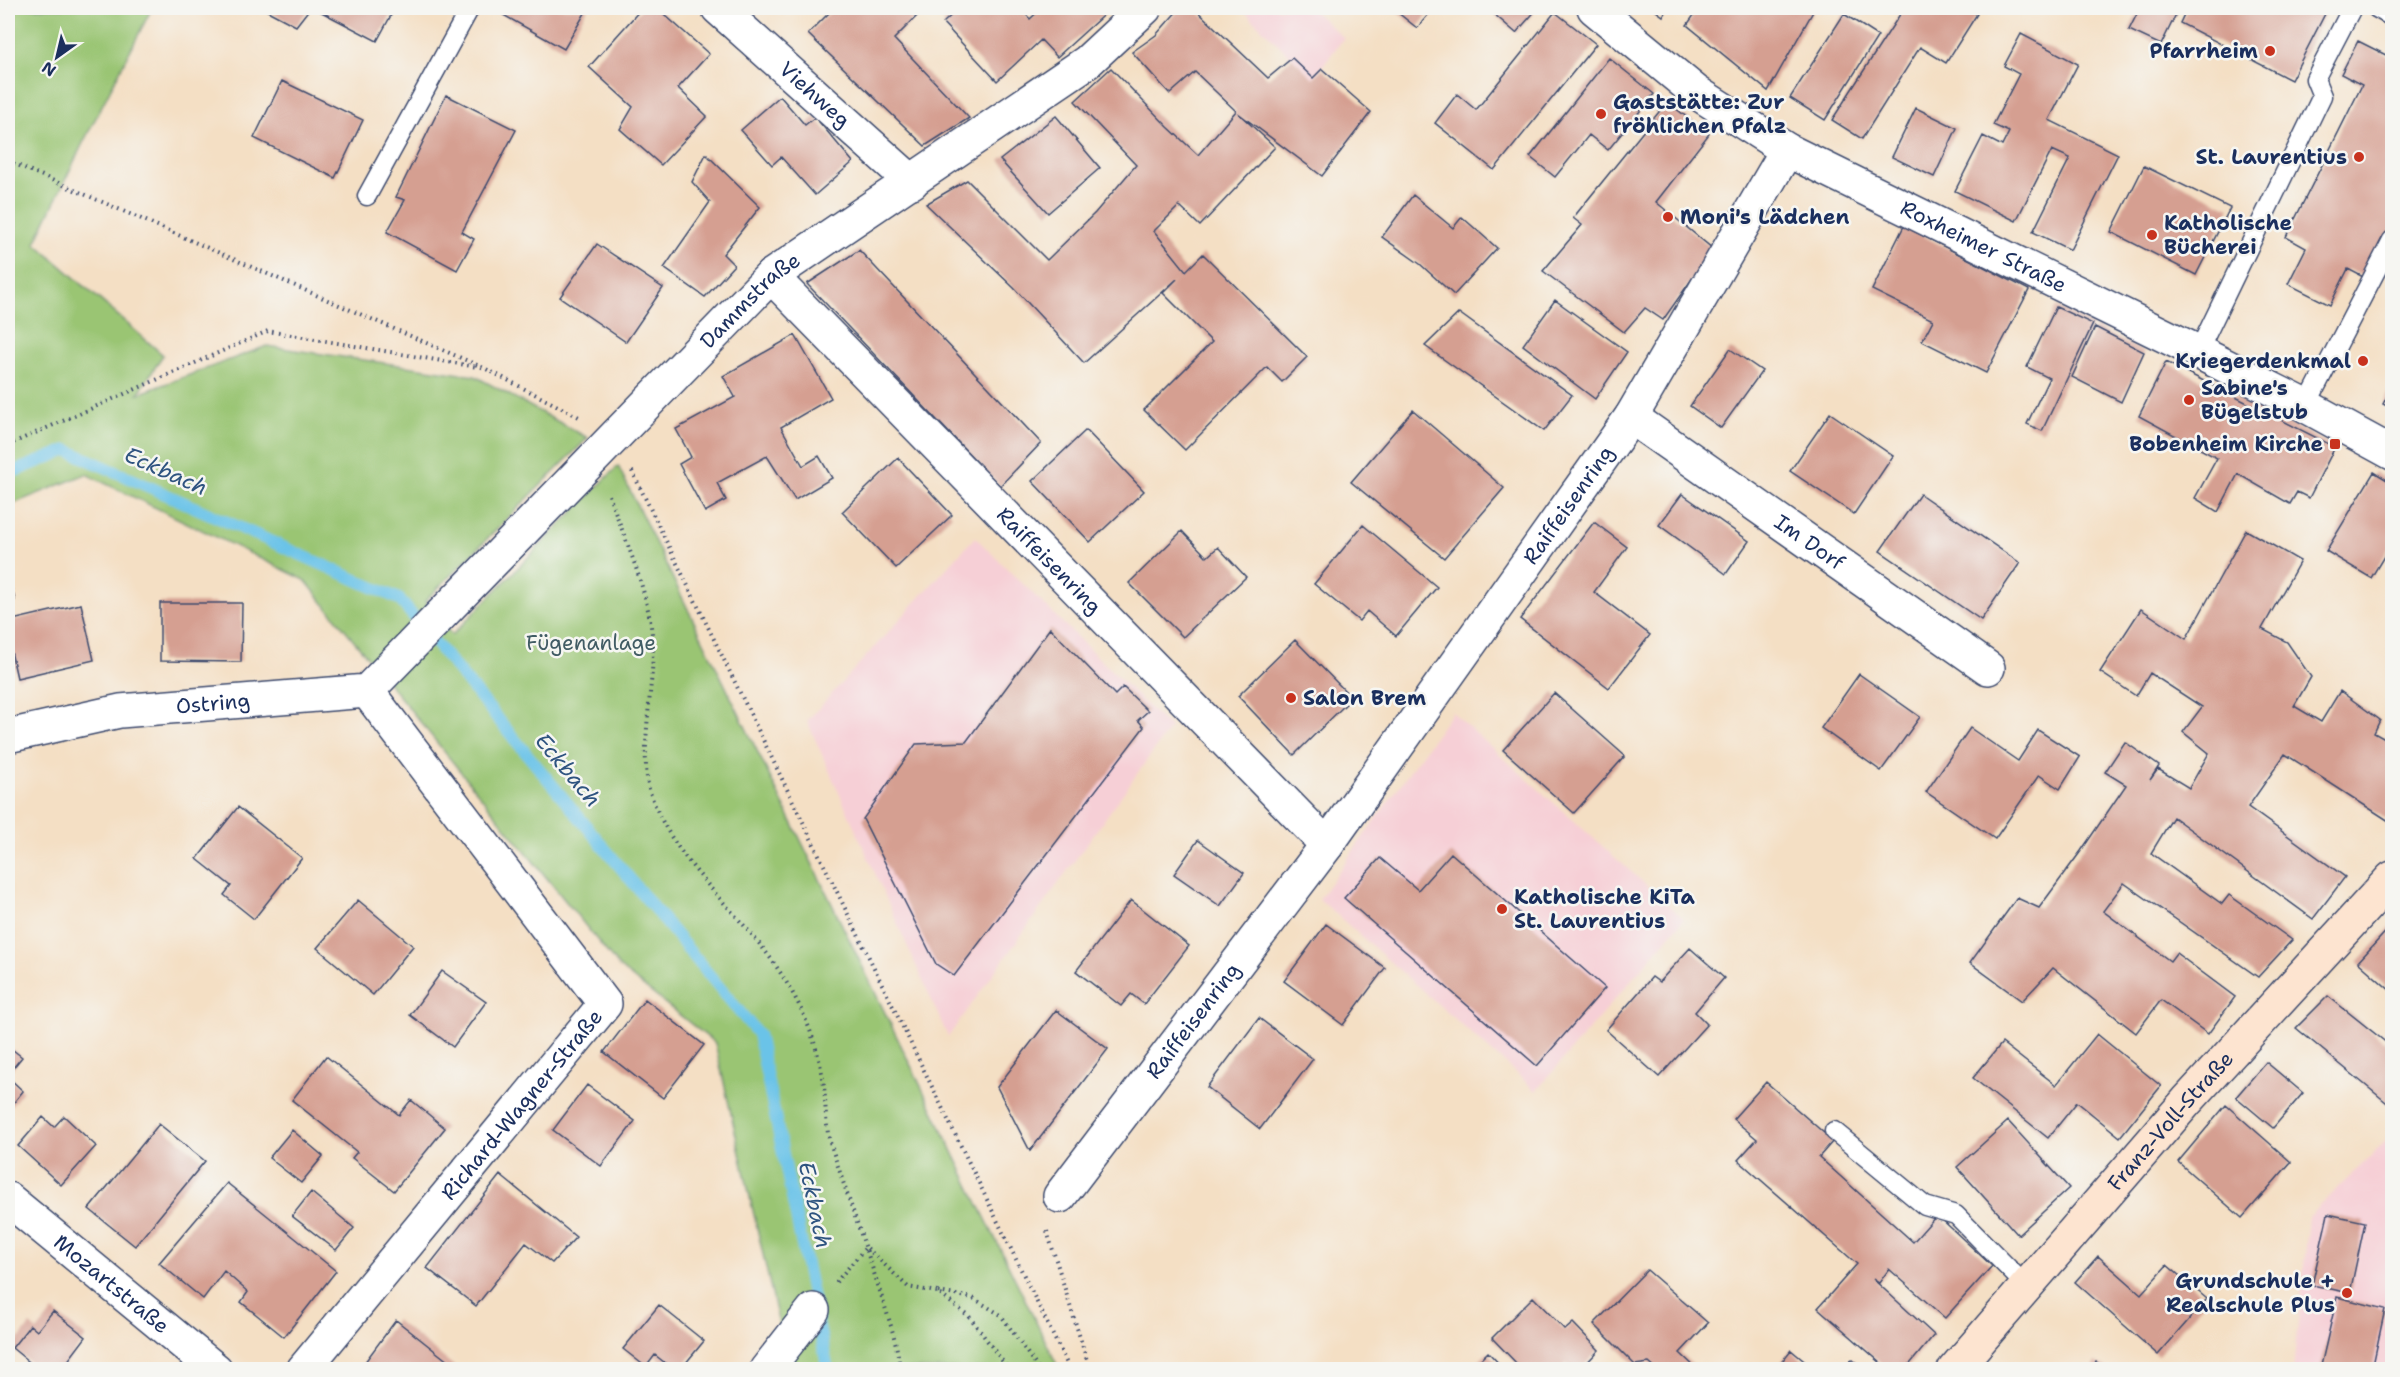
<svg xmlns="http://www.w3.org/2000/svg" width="2400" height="1377" font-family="'Shantell Sans',sans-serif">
  <rect width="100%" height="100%" fill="#f6f6f2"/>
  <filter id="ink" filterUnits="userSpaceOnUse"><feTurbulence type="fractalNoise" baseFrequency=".0167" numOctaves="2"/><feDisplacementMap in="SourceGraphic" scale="12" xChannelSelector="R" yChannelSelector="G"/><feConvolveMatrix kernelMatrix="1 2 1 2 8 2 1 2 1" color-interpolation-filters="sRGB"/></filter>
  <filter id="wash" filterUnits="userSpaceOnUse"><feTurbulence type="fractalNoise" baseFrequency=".008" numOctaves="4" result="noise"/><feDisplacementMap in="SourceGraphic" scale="24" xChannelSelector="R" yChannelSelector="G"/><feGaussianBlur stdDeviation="1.35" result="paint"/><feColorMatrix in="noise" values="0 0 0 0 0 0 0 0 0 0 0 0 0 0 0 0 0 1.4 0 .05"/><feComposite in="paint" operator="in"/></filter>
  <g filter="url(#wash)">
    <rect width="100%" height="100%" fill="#f4dfc4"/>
    <path fill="#f6cfd6" d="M1241,8H1310L1344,38L1313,78Z
      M975,537L1170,728L948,1037L807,721Z
      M1452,712L1684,919L1536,1091L1319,899Z
      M2392,1135V1369L2293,1370L2309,1217Z"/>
    <path fill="#9ac573" stroke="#5a7a68" stroke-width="1.5" d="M8,8H152L82,145L35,243L163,355L138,394L267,346L475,376L588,438L425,601L452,635L618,466L1059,1369H789L715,1043L619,967L305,580L86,474L8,506Z"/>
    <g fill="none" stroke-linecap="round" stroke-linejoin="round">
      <path stroke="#6bc3e8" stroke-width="12" d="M8,474L67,450L399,599L758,1034L828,1370"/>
    </g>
    <g id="blocks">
      <path fill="#d59f91" d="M262,8H310L296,26Z
        M314,8H395L377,41Z
        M491,8H588L564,49Z
        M642,8H657L709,54L678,88L707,116L661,165L620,129L633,107L589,67Z
        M834,8H925L894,39L969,118L925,146L808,34Z
        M959,8H1020L1030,19L1042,8H1111L1057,57L1041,40L997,81L943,23Z
        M1180,8H1194L1268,78L1292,58L1313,78L1322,69L1371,112L1322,176L1238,113L1275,147L1200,226L1179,206L1154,231L1186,271L1203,254L1307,357L1282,382L1267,367L1185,450L1144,410L1212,342L1163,293L1177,279L1084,363L1014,288L926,204L967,180L1047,260L1095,213L1136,165L1075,101L1111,68L1168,127L1198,155L1236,111L1195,72L1170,94L1132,52L1156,35Z
        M1392,8H1434L1417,28Z
        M1487,8H1538L1516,33Z
        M1652,8H1667L1663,16Z
        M1699,8H1815L1768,91L1687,25Z
        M1904,8H1966L1977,14L1946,63L1920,47L1862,139L1832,120Z
        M2140,8H2179L2161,45L2129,30Z
        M2187,8H2328L2291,80L2180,23Z
        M1555,12L1596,44L1494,170L1435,123L1457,94L1476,110Z
        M1844,14L1878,36L1825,120L1790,98Z
        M2021,34L2078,64L2049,120L2118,154L2070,250L2033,232L2070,158L2052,150L2016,221L1955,191L1983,136L2002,146L2009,132L1993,125L2019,74L2004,66Z
        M2358,41L2392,58V229L2367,279L2348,269L2330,305L2288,284L2306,248L2286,237L2362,85L2341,74Z
        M1609,58L1654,94L1608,150L1589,135L1555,177L1530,157Z
        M282,81L363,120L335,178L254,138Z
        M446,95L516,130L462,232L474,239L457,270L387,232L405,200L396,197Z
        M780,96L805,125L815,117L853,162L815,195L781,157L772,165L741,130Z
        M1667,102L1709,134L1656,202L1713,249L1663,320L1645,308L1624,332L1543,271L1582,225L1573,218Z
        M1916,108L1957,128L1934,177L1892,157Z
        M1056,116L1100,168L1048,213L1000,160Z
        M706,154L760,207L723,254L734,265L705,297L664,268L710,202L692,182Z
        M2144,166L2230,208L2196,275L2111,232Z
        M1413,195L1453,228L1462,217L1497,248L1454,295L1420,264L1382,237Z
        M1904,226L2029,290L1986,373L1922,341L1933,320L1872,290Z
        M597,244L663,288L626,342L560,297Z
        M859,250L1041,443L1000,486L807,284Z
        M1555,300L1627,352L1595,399L1523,345Z
        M2056,307L2093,324L2042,431L2027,424L2049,378L2027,367Z
        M1459,313L1572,395L1544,431L1425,346Z
        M2095,327L2144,352L2121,402L2072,377Z
        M795,335L831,398L781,427L803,466L819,456L832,478L795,500L767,456L717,483L726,500L705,512L679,464L691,457L676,429L735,397L723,376Z
        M1730,349L1762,371L1721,428L1690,406Z
        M2166,362L2335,447L2309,498L2297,492L2290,504L2238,474L2218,512L2195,498L2217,458L2139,416Z
        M2392,387V409L2383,404Z
        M1413,410L1504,488L1444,558L1351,482Z
        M1830,413L1893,456L1854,514L1790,471Z
        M1086,430L1144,491L1090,542L1032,481Z
        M898,458L952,515L896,568L842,512Z
        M2374,472L2392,483V543L2371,578L2326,551Z
        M1682,494L1749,541L1726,574L1659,525Z
        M1920,494L2020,563L1981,620L1880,551Z
        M1594,522L1627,547L1594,592L1650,635L1609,688L1520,619Z
        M1363,525L1437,587L1396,636L1367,611L1359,621L1314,584Z
        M2246,530L2300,561L2262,629L2287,642L2311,677L2294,706L2321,722L2340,691L2380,720L2374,733L2392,743V823L2285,754L2248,807L2345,877L2313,919L2173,817L2151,853L2222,904L2229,895L2292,940L2258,977L2124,883L2103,911L2170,961L2176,953L2235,997L2208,1034L2161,1000L2136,1033L2053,968L2022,1001L1970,963L2017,898L2039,908L2081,851L2126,785L2105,772L2125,742L2159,766L2150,780L2158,769L2189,788L2209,753L2183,732L2202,707L2150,673L2136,696L2100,672L2141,609L2186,639Z
        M1182,531L1207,557L1218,547L1246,577L1183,637L1129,583Z
        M8,572L15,600L8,602Z
        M160,603H242L241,662L160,661Z
        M81,604L94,660L17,678L8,638V621Z
        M1050,628L1115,695L1123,687L1148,711L1138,720L1144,727L954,976L936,964L863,819L916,744L966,742Z
        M1295,640L1352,698L1294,755L1238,696Z
        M1859,674L1920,717L1881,771L1821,728Z
        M1554,693L1625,756L1574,813L1503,750Z
        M1970,728L2018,761L2038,730L2080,757L2060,789L2039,775L1995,839L1926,792Z
        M238,807L302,858L254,919L224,895L231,886L197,859Z
        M1198,840L1244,873L1220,906L1174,874Z
        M1451,853L1605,988L1537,1066L1344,898L1380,858L1418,890Z
        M358,900L413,946L373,995L317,948Z
        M1131,900L1189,946L1144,1004L1131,994L1121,1006L1076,971Z
        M1326,924L1385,968L1343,1025L1284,981Z
        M2392,925V992L2358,962Z
        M1690,948L1724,978L1695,1012L1707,1024L1659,1077L1606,1030L1652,977L1659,982Z
        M442,971L486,1002L453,1047L410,1015Z
        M2328,996L2388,1044L2392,1039V1107L2296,1028Z
        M645,999L704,1045L663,1098L604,1052Z
        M1056,1010L1108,1049L1030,1151L997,1087Z
        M1259,1018L1313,1059L1260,1129L1207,1087Z
        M2097,1034L2161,1086L2120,1137L2077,1102L2048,1138L1973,1078L2002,1043L2056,1085Z
        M8,1046L22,1057L8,1074Z
        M326,1056L399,1115L411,1100L445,1128L394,1191L352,1158L357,1152L292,1100Z
        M2266,1062L2303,1093L2273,1128L2236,1097Z
        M8,1077L23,1091L8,1110Z
        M1766,1082L1833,1141L1819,1157L1913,1242L1937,1215L1992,1266L1945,1318L1889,1269L1879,1283L1873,1279L1934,1335L1905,1370H1889L1818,1308L1857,1264L1738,1160L1757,1139L1733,1119Z
        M587,1085L635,1121L601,1166L553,1130Z
        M2226,1105L2291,1162L2242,1218L2178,1162Z
        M64,1116L96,1146L61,1185L18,1146L43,1117L54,1127Z
        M2008,1121L2069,1188L2018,1235L1957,1167Z
        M159,1124L205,1161L135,1246L89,1209Z
        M292,1130L323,1156L301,1183L269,1158Z
        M500,1175L576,1237L552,1263L526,1243L476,1306L427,1268Z
        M227,1183L336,1271L284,1337L241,1302L248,1292L224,1271L203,1299L159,1263Z
        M311,1192L354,1228L336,1250L292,1216Z
        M2328,1214L2365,1222L2350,1293L2312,1285Z
        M2098,1256L2141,1294L2167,1265L2207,1299L2158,1355L2075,1282Z
        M1647,1270L1708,1323L1680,1353L1698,1370H1657L1649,1363L1635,1365L1594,1324Z
        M1533,1297L1565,1330L1573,1323L1599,1350L1580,1370H1573L1566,1363L1560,1370H1523L1492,1338Z
        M2337,1297L2385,1309L2372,1370H2320Z
        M659,1305L704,1341L680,1370H674L655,1355L646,1367L623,1349Z
        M53,1311L86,1337L61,1370H39L12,1348L30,1325L37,1331Z
        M396,1320L459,1370H359Z
        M1791,1350L1815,1370H1775Z
        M1488,1352L1505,1370H1470Z
        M1852,1359L1864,1370H1843Z
        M2096,1362L2109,1370H2092Z"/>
    </g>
  </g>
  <g filter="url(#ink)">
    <use href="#blocks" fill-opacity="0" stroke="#3c496d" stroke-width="1.5"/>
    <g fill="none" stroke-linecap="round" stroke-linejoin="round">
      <defs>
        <path id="service" d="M2376,8L2392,17
          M367,196L470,8
          M2198,352L2322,96L2315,79L2352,8
          M2306,406L2392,240
          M1834,1131L1925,1206L1956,1215L2026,1286"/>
        <g id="minor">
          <path id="s1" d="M718,8L912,182"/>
          <path id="s2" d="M1594,8L1696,92L1787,150L2198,352L2306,406L2392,453"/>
          <path id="s3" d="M771,276L1327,845"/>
          <path id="s4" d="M1631,417L1988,668"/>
          <path id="s5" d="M8,736L120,711L367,691L771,276L1087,62L1145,8"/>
          <path id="s6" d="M1060,1196L1327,845L1631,417L1787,150"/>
          <path id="s7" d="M8,1199L216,1370"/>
          <path id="s8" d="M303,1370L605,1004L367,691"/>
          <path d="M766,1370L813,1310"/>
        </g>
        <g id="secondary">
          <path id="s9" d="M1954,1370L2187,1101L2392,878"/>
        </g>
      </defs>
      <use href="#service" stroke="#3c496d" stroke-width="21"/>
      <use href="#minor" stroke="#3c496d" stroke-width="36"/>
      <use href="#secondary" stroke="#3c496d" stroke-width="36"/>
      <path stroke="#3c496d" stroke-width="4" stroke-dasharray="1.5 4.5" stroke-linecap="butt" d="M8,161L484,368L581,418
        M8,445L268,331L477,367
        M632,471L1070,1370
        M609,495C626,542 652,599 653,649C653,688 639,758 650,792C675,868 745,913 785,980C805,1012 819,1048 824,1086C826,1105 825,1124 830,1142C845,1189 862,1236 877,1282C886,1311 897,1339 900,1370
        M1047,1231L1090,1370
        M836,1282L866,1247L908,1287L937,1292L969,1316L1009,1370
        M938,1292L973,1298L1001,1315L1039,1370"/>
      <use href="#service" stroke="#fff" stroke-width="18"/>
      <use href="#minor" stroke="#fff" stroke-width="33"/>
      <use href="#secondary" stroke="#fde4d0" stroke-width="33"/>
    </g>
  </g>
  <g fill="#c8321e" stroke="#f6f6f2" stroke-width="2">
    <circle cx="2270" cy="51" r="6"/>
    <circle cx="1601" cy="114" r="6"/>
    <circle cx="2359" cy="157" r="6"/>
    <circle cx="1668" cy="217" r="6"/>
    <circle cx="2152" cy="235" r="6"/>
    <circle cx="2363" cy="361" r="6"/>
    <circle cx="2189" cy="400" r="6"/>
    <rect x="2329" y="438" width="12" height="12" rx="3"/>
    <circle cx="1291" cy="698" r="6"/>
    <circle cx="1502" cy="909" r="6"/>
    <circle cx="2347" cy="1293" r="6"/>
  </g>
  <g text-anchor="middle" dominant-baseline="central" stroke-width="5" stroke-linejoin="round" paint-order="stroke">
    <g font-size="21" font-weight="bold" fill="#1b2f5e" stroke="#f6f6f2" text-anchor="start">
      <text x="2258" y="51" text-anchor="end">Pfarrheim</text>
      <text x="1613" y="102">Gaststätte: Zur<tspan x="1613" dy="24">fröhlichen Pfalz</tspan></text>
      <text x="2347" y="157" text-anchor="end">St. Laurentius</text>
      <text x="1680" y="217">Moni's Lädchen</text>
      <text x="2164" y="223">Katholische<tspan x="2164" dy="24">Bücherei</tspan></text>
      <text x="2351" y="361" text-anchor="end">Kriegerdenkmal</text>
      <text x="2201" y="388">Sabine's<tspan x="2201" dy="24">Bügelstub</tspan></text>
      <text x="2323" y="444" text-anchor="end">Bobenheim Kirche</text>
      <text x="1303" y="698">Salon Brem</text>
      <text x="1514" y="897">Katholische KiTa<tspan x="1514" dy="24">St. Laurentius</tspan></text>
      <text x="2335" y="1281" text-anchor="end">Grundschule +<tspan x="2335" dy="24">Realschule Plus</tspan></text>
    </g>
    <g font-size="21" fill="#1b2f5e" stroke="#f6f6f2">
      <text stroke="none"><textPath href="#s1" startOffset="130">Viehweg</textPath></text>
      <text stroke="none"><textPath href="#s2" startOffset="459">Roxheimer Straße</textPath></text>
      <text stroke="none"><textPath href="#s5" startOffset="910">Dammstraße</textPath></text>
      <text stroke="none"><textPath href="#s6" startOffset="858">Raiffeisenring</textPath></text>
      <text stroke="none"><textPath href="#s4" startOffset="218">Im Dorf</textPath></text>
      <text stroke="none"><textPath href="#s3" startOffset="398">Raiffeisenring</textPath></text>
      <text stroke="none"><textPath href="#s5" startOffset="208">Ostring</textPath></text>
      <text stroke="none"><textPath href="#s6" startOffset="220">Raiffeisenring</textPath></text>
      <text stroke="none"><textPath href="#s8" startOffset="344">Richard-Wagner-Straße</textPath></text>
      <text stroke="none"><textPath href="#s9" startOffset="330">Franz-Voll-Straße</textPath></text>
      <text stroke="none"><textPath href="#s7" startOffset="134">Mozartstraße</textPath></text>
    </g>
    <g font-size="21" fill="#415c64" stroke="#f6f6f2">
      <text x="591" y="643">Fügenanlage</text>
    </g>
    <g font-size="22" font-style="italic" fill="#2f5480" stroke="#f6f6f2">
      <text transform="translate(166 471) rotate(24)">Eckbach</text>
      <text transform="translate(568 770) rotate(50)">Eckbach</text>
      <text transform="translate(815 1205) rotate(78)">Eckbach</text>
    </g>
  </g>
  <rect width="2400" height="1377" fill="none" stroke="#f6f6f2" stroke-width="30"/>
  <g transform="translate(57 57) rotate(214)" stroke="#f6f6f2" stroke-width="4.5" paint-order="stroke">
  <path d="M0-4.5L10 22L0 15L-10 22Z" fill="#1b2f5e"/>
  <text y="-9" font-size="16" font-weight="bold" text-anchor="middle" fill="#1b2f5e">N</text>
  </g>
</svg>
